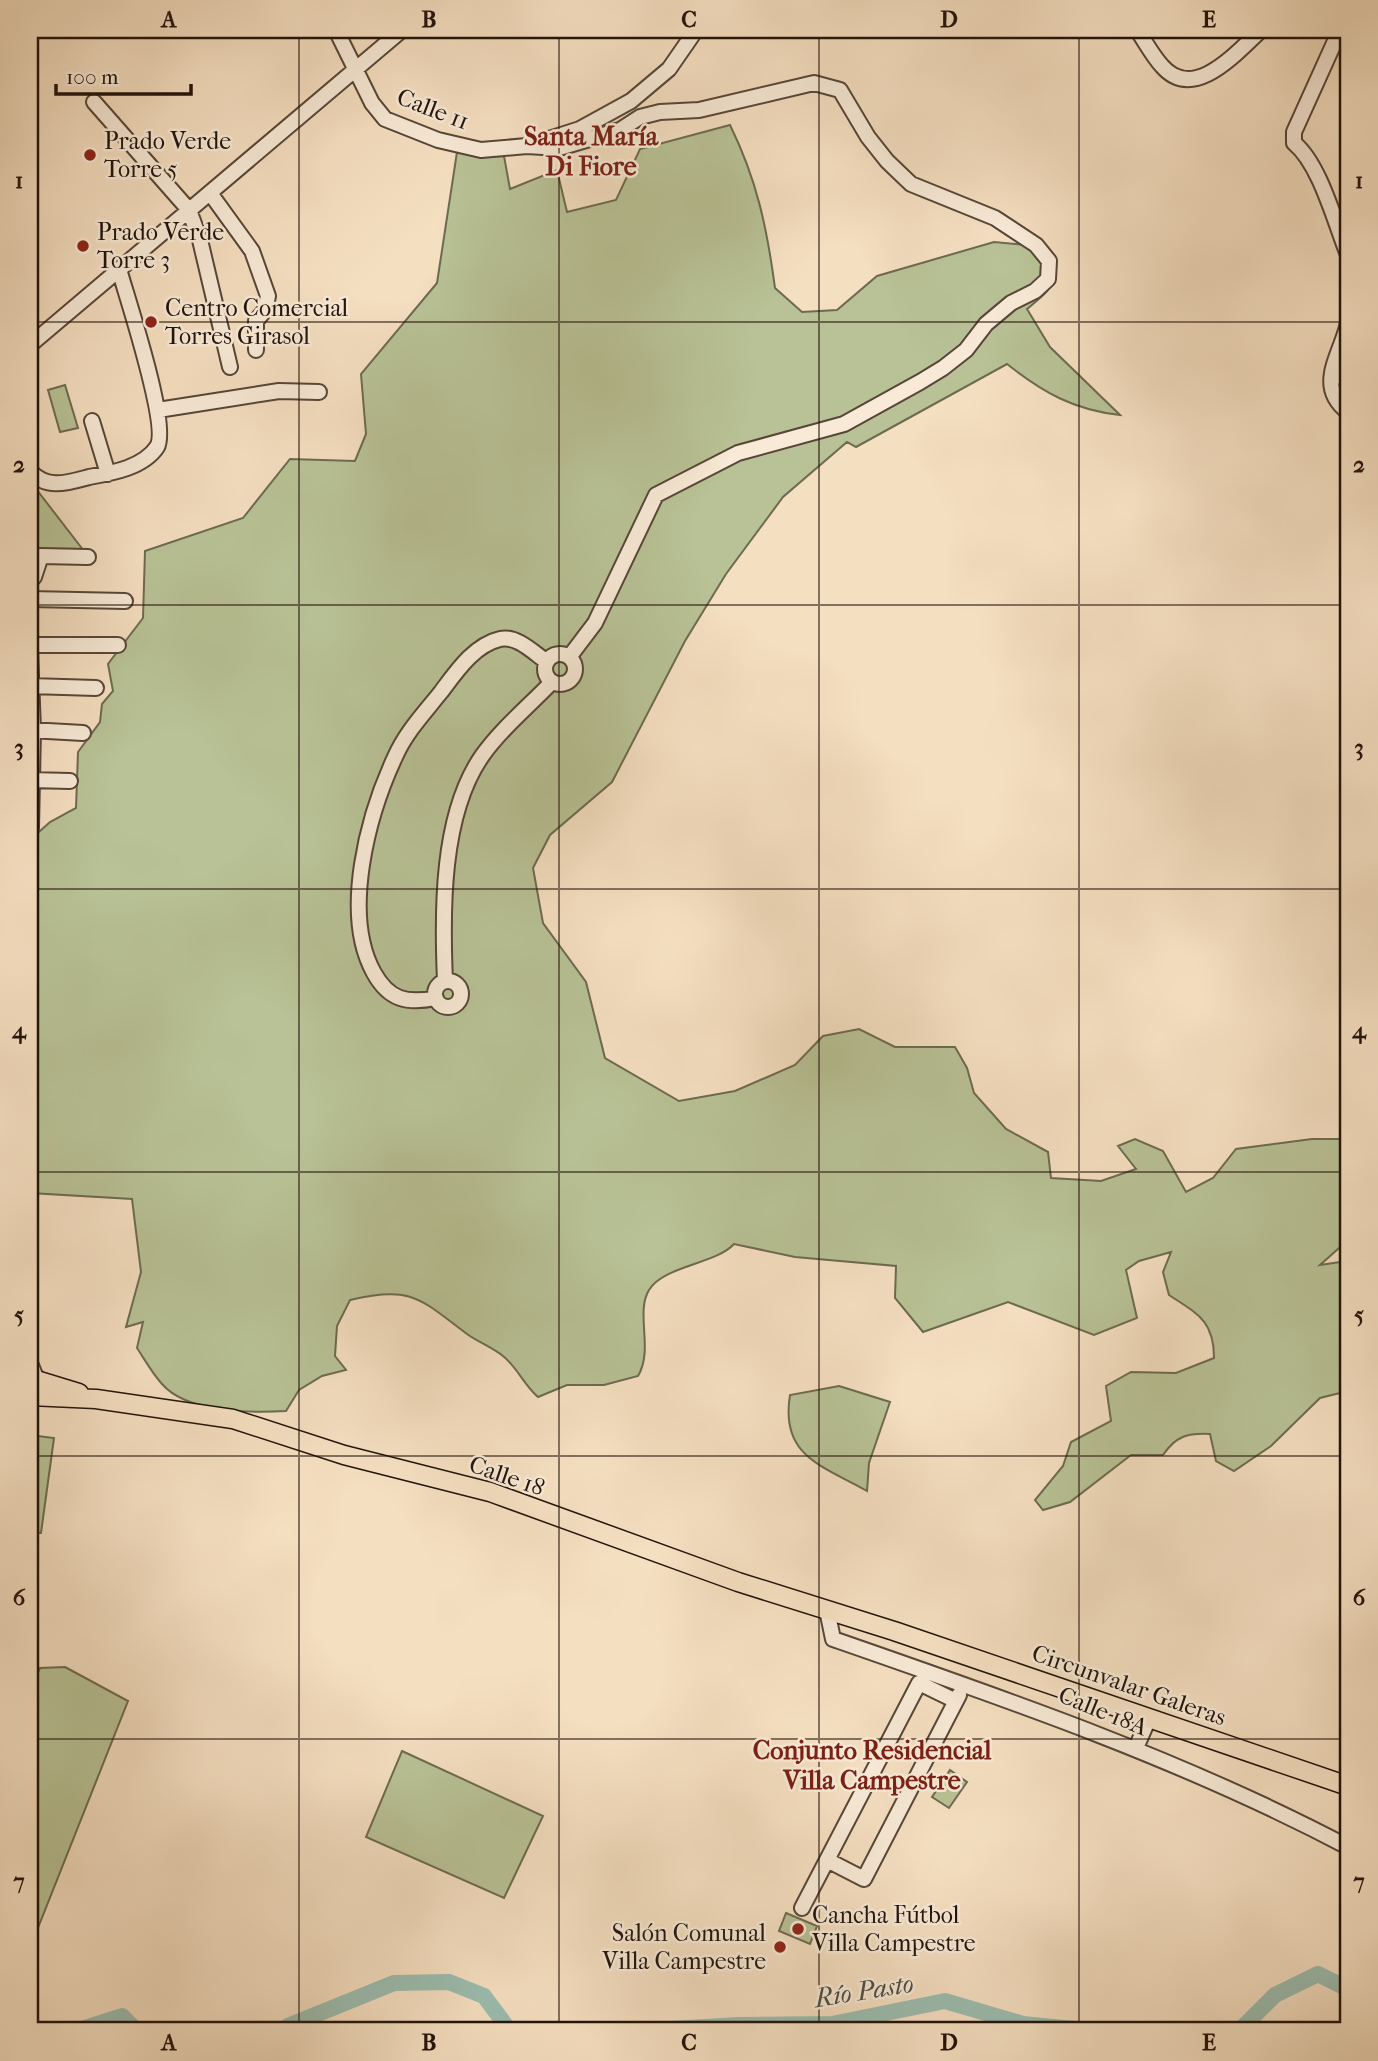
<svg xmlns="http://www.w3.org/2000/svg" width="1378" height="2061" font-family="'IM FELL French Canon',serif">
  <rect width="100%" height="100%" fill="#f5dfc1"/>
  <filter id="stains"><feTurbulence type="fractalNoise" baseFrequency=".00286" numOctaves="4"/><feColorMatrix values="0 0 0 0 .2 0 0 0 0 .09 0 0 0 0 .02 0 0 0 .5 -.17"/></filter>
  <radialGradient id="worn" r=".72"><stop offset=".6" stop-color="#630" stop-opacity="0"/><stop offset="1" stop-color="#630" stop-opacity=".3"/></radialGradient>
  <path fill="#b8c296" stroke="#6d6a50" stroke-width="2" d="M730,125C757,180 767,228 775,288L802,312L837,310L877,276L994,242L1047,247C1066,279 1051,289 1027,309L1050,347L1120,415C1074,410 1044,393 1007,364L856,447L847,442L783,497L726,574L685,641L612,782L550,835L533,868L543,923L586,982L605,1058L679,1101L735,1091L795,1065L823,1036L859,1029L895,1047H955L967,1068L974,1093L1006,1129L1048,1152L1051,1178L1101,1181L1136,1169L1118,1146L1135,1139L1163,1151L1186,1192L1213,1178L1236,1149L1312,1139H1348V1240L1320,1265L1340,1262L1348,1256V1391L1320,1398L1271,1446L1234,1471L1216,1461L1210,1434C1187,1433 1176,1436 1163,1455H1131L1070,1502L1043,1510L1035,1500L1063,1466L1071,1442L1111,1421L1106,1386L1131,1372L1176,1373L1214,1358C1214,1321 1198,1314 1169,1295L1163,1272L1171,1252L1139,1261L1126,1270L1137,1318L1094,1335L1008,1302L923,1332L895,1298L896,1266L795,1257L734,1244C716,1264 663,1266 649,1290C635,1313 654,1349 638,1376L604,1385H567L538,1397C524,1385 517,1367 503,1356C492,1347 478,1342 467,1334C420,1299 412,1285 350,1300L337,1326L335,1356L346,1370L322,1376L299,1390L286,1411C251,1413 187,1413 162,1384C152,1373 145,1360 137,1348L143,1322L126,1327L141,1272L132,1199L30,1193V840L50,822L76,808L78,752L100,722L102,704L113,691L108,664L143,618L145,551L243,518L290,459L355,461L366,434L361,374L437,283L457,152L478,157L504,156L510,189L557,170L567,212L616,200L640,149Z
    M65,385L78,428L60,432L48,390Z
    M30,481L87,555H33V541L30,540Z
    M839,1386L890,1402L869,1463L867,1491C821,1465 780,1456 790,1395Z
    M30,1435L54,1438L41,1533L30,1532Z
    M65,1667L128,1701L30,1948V1689L40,1668Z
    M402,1751L543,1816L504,1898L366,1837Z
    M950,1770L967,1782L949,1808L932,1797Z
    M786,1913L817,1926L810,1944L779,1931Z"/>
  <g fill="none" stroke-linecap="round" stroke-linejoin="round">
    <path stroke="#9cbdb0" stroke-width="16" d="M75,2031L122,2016L137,2031
      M285,2031L288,2026L394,1983L449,1982L484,1996L510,2031
      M638,2031L738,2025L832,2024L945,2001L1023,2024L1095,2031
      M1239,2031L1275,1995L1318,1974L1348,1989"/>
    <defs>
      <path id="minor" d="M336,30L372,103L385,119L438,140L481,150L527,146L580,129L631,101L669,69L696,30
        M1137,30C1145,41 1152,55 1162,66C1194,103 1237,52 1261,30
        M1340,30L1294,132V143C1320,164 1335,223 1348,255
        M94,102L189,210L200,240L230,367
        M527,146L559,148L620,130L640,117L660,112L699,110L814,83L840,90L868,137L887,161L911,184L995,218L1036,245L1049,261L1048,279L1035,291L1011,303L986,324L966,350L943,368L920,382L844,424L738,453L656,495L595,623L570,656
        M210,193L252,251L268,296L265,310L256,321V350
        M1348,323C1341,355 1314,386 1348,412
        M30,345L402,30
        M1336,377L1348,353
        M158,410L279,391L319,392
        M92,421L108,474
        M30,471C47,490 67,483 89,477C111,473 143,468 157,447C170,426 127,298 119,269
        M30,581L34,577L41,556L88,557
        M30,599L125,601
        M30,645H118
        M30,649L33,730L31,828
        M545 669a15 15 0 1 1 30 0a15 15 0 1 1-30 0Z
        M30,686L96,688
        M30,730L83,733
        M30,780L70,781
        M435 994a13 13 0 1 1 26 0a13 13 0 1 1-26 0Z
        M445,981C442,912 441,815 482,756C501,729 529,706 552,682
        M436,998C407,1004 389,1000 374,973C341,914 368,815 395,757C406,732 425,712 441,692C456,672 474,645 500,639C517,635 534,653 547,662
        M30,1363L39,1385
        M827,1610L833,1639C1009,1700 1183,1760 1348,1847
        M1136,1748L1149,1718
        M827,1860L864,1879L959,1695
        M802,1908L919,1683L956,1701"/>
      <path id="major" d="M30,1378L79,1393
        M30,1396L96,1399L233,1419L344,1455L490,1492L738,1582L894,1631L1348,1786"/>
    </defs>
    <use href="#minor" stroke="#574638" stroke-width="18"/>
    <use href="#major" stroke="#22130b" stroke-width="21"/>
    <use href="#minor" stroke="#f8ead7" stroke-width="14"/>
    <use href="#major" stroke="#f5dfc1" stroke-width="18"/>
  </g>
  <path fill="none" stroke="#22130b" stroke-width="2" stroke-opacity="0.55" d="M299,30V2031M559,30V2031M819,30V2031M1079,30V2031M30,322H1348M30,605H1348M30,889H1348M30,1172H1348M30,1456H1348M30,1739H1348"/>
  <g fill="#8f2418" stroke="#f8ead7" stroke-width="2.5">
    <circle cx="90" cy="155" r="7"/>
    <circle cx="83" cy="246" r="7"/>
    <circle cx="151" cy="322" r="7"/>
    <circle cx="798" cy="1929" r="7"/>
    <circle cx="780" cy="1947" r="7"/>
  </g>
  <g text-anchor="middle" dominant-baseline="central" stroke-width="5" stroke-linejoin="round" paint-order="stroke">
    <g font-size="24" fill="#22130b" stroke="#f8ead7">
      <text transform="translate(433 109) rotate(21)">Calle 11</text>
      <text transform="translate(507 1476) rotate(19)">Calle 18</text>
      <text transform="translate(1129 1685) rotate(19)">Circunvalar Galeras</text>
      <text transform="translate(1103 1711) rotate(22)">Calle 18A</text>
    </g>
    <g font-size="24" fill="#22130b" stroke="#f8ead7" text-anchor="start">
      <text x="104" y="141">Prado Verde<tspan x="104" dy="28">Torre 5</tspan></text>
      <text x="97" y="232">Prado Verde<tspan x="97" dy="28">Torre 3</tspan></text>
      <text x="165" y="308">Centro Comercial<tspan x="165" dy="28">Torres Girasol</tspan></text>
      <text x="812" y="1915">Cancha Fútbol<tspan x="812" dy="28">Villa Campestre</tspan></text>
      <text x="766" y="1933" text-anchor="end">Salón Comunal<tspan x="766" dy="28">Villa Campestre</tspan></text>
    </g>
    <g font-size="26" font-weight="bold" fill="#7a1f14" stroke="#f8ead7">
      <text x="591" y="136">Santa María<tspan x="591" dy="30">Di Fiore</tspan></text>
      <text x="872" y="1750">Conjunto Residencial<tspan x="872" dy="30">Villa Campestre</tspan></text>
    </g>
    <g font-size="26" font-style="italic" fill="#4d4e45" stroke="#f8ead7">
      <text transform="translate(864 1991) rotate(-9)">Río Pasto</text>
    </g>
  </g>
  <rect width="1378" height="2061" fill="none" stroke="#f5dfc1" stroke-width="77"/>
  <path d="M56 84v10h135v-10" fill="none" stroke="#22130b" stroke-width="3.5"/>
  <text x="66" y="84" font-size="21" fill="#22130b" stroke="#f8ead7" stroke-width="5" paint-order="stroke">100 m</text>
  <rect x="38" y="38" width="1302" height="1984" fill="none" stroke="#22130b" stroke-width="2.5"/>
  <g font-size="23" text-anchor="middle" font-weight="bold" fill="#22130b">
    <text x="169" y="27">A</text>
    <text x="429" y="27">B</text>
    <text x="689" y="27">C</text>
    <text x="949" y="27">D</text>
    <text x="1209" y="27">E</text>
    <text x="19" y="188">1</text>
    <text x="1359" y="188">1</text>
    <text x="19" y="472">2</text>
    <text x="1359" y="472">2</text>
    <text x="19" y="755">3</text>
    <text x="1359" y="755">3</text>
    <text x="19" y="1038">4</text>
    <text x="1359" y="1038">4</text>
    <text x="19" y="1322">5</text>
    <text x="1359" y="1322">5</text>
    <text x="19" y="1605">6</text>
    <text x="1359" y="1605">6</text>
    <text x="19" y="1889">7</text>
    <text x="1359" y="1889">7</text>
    <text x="169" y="2050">A</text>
    <text x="429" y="2050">B</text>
    <text x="689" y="2050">C</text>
    <text x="949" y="2050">D</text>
    <text x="1209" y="2050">E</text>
  </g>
  <rect width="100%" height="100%" filter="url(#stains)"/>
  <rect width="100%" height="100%" fill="url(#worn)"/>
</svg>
